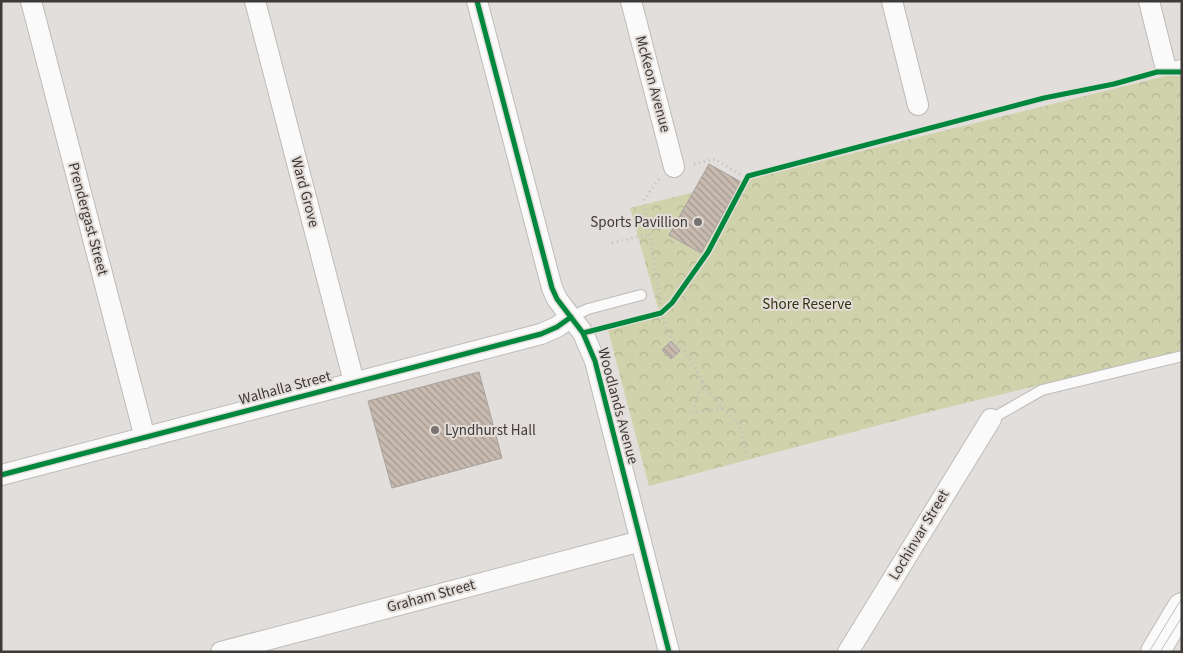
<svg xmlns="http://www.w3.org/2000/svg" width="1183" height="653" font-family="'Source Sans 3',sans-serif">
  <defs>
    <pattern id="park-crowns" width="20" height="18" patternUnits="userSpaceOnUse" patternTransform="scale(1.25)"><rect width="20" height="18" fill="#d0d2ab"/><path d="M2 6a3 3 0 1 1 6 0M12 15a3 3 0 1 1 6 0" fill="none" stroke="#b4b594"/></pattern>
    <pattern id="building-back-hatch" width="6" height="6" patternUnits="userSpaceOnUse" patternTransform="scale(1.25)"><rect width="6" height="6" fill="#c8baae"/><path d="M-1 5l2 2M0 0l6 6M5-1l2 2" fill="none" stroke="#a4988f"/></pattern>
  </defs>
  <rect width="100%" height="100%" fill="#e1dedb"/>
  <path fill="url(#park-crowns)" d="M1182,72V350L925,413L649,486L608,330L660,315L630,208Z"/>
  <path fill="url(#building-back-hatch)" stroke="#a5a3a1" d="M709,164L741,182L701,253L669,235Z
    M671,341L680,351L671,359L662,350Z
    M479,372L502,458L392,488L368,401Z"/>
  <g fill="none" stroke-linecap="round" stroke-linejoin="round">
    <defs>
      <path id="service" d="M1165,65L1168,68L1182,65
        M571,317L588,309L641,295
        M991,419L1042,390L1182,356"/>
      <path id="minor" d="M31,1L145,438
        M255,1L354,382
        M477,1L552,288L557,299L583,333L595,361L669,652
        M631,1L674,167
        M892,1L918,105
        M1149,1L1165,65
        M1,475L541,334L557,327L571,317
        M221,652L641,541
        M848,652L991,419"/>
      <path id="secondary" d="M1155,652L1182,607"/>
    </defs>
    <use href="#service" stroke="#bebcb9" stroke-width="12"/>
    <use href="#minor" stroke="#bebcb9" stroke-width="22"/>
    <use href="#secondary" stroke="#bebcb9" stroke-width="30"/>
    <path stroke="#c1bebe" stroke-width="3" stroke-dasharray="1 4" stroke-linecap="butt" d="M694,164L715,159L747,179
      M659,179L644,200L664,324L669,334L692,362L709,393L738,425L742,433L747,457
      M612,243L649,234
      M702,382L693,412L723,408"/>
    <use href="#service" stroke="#fafafa" stroke-width="10"/>
    <use href="#minor" stroke="#fafafa" stroke-width="20"/>
    <use href="#secondary" stroke="#fafafa" stroke-width="28"/>
    <path stroke="#bfbebd" stroke-width="1" d="M1149,652L1182,598
      M1160,652L1182,617"/>
    <defs>
      <path id="cycleway" d="M477,1L552,288L557,299L583,333L595,361L669,652
        M583,333L661,313L672,303L708,252L748,176L1044,98L1114,84L1157,72H1182
        M1,475L541,334L557,327L571,317"/>
    </defs>
    <use href="#cycleway" stroke="#e3ddd9" stroke-width="8"/>
    <use href="#cycleway" stroke="#00873e" stroke-width="5"/>
  </g>
  <g fill="#767371" stroke="#e3ddd9" stroke-width="2">
    <circle cx="698" cy="222" r="5"/>
    <circle cx="435" cy="430" r="5"/>
  </g>
  <g text-anchor="middle" dominant-baseline="central" stroke-width="4" stroke-linejoin="round" paint-order="stroke">
    <g font-size="15" fill="#3d3a38" stroke="#e3ddd9">
      <text transform="translate(653 84) rotate(75)">McKeon Avenue</text>
      <text transform="translate(305 192) rotate(75)">Ward Grove</text>
      <text transform="translate(88 219) rotate(75)">Prendergast Street</text>
      <text transform="translate(285 388) rotate(-15)">Walhalla Street</text>
      <text transform="translate(618 406) rotate(75)">Woodlands Avenue</text>
      <text transform="translate(919 535) rotate(-59)">Lochinvar Street</text>
      <text transform="translate(431 596) rotate(-15)">Graham Street</text>
    </g>
    <g font-size="15" fill="#3d3a38" stroke="#e3ddd9" text-anchor="end">
      <text x="688" y="222">Sports Pavillion</text>
      <text x="445" y="430" text-anchor="start">Lyndhurst Hall</text>
    </g>
    <g font-size="15" fill="#323510" stroke="#e3ddd9">
      <text x="807" y="304">Shore Reserve</text>
    </g>
  </g>
  <rect width="1183" height="653" fill="none" stroke="#3d3a38" stroke-width="5"/>
</svg>
